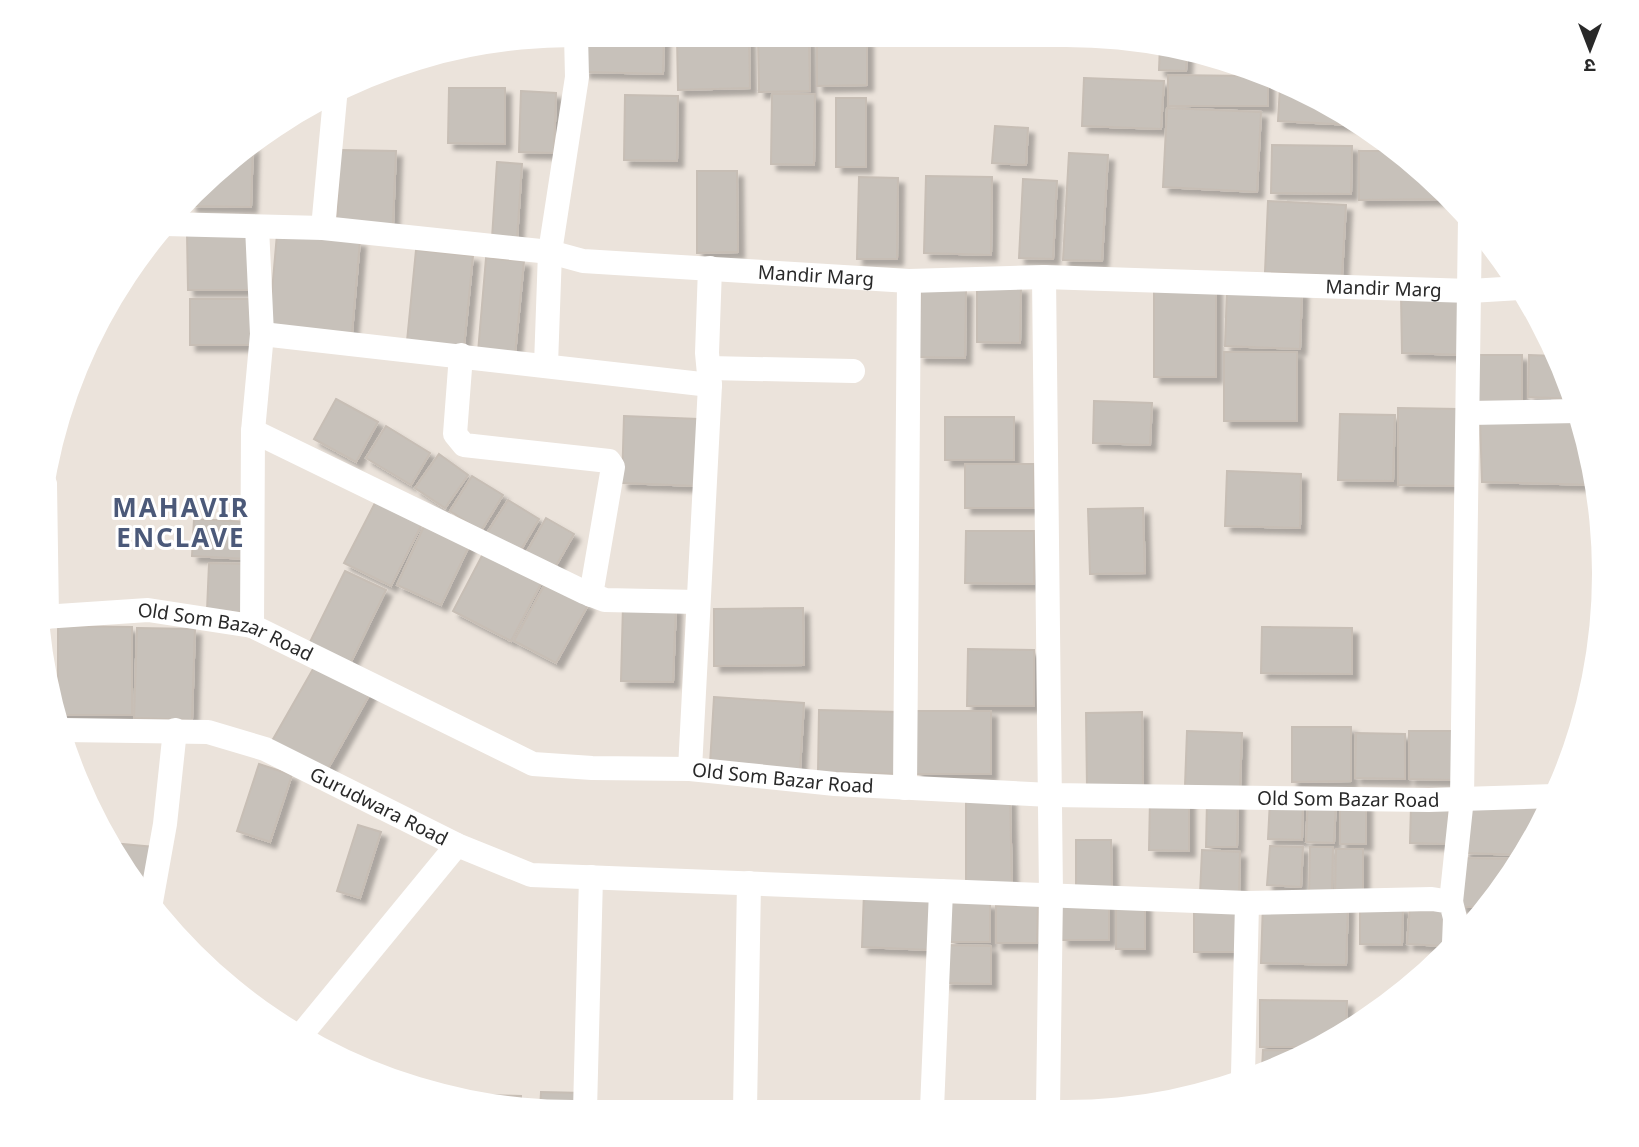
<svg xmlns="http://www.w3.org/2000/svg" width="1639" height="1147" font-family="'Noto Sans','Noto Sans Devanagari',sans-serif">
  <defs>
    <filter id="shadow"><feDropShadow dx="6" dy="6" stdDeviation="2" flood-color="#0004"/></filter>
  </defs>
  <rect width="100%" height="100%" fill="#ebe3db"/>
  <path fill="#c7c1ba" stroke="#c7beb5" stroke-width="2" filter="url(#shadow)" d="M584,35L664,37L663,74L584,72Z
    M677,37L749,38L750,88L678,90Z
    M758,38L809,39L810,91L759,92Z
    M817,39L867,40V85L817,86Z
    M1160,45L1187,52L1186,71L1159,70Z
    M1168,75L1251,76L1268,82V106H1168Z
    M1084,78L1164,81L1161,129L1082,126Z
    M1280,86L1335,107L1354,125L1278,121Z
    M449,88H505V144L448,143Z
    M521,91L556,93L554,153L519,152Z
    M772,94H815L814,165L771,164Z
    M625,95L678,96L677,161L624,160Z
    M836,98H866V167H836Z
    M1167,108L1261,112L1257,192L1163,187Z
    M995,126L1028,128L1026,165L992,163Z
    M253,145L251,207L191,206V199Z
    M1272,145L1352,146L1351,194L1271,193Z
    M340,150L396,151L393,225L337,223Z
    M1359,151H1388L1447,199L1359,200Z
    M1069,153L1108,155L1102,261L1063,260Z
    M497,162L522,164L517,240L492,238Z
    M697,171H737L738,252L697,253Z
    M926,176L992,177L991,255L924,253Z
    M859,177L898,178L897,259H857Z
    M1023,179L1057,181L1053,259L1019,258Z
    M1268,201L1346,205L1342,276L1265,272Z
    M250,232L251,290H188L187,233Z
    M277,234L360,241L352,333L269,326Z
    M416,250L473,256L464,347L407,341Z
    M486,258L524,261L515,355L478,352Z
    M1154,285H1216V377H1154Z
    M977,287H1021L1020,343L977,342Z
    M921,289L966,290L965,358L919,357Z
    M1227,289L1302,291L1300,349L1225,346Z
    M1466,294L1465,355L1402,353L1401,295Z
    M190,299H253V345H190Z
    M1224,352H1297V421H1224Z
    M1475,355H1522V403H1475Z
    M1529,355L1555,356L1573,399L1528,397Z
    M336,399L378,422L356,462L314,439Z
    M1094,401L1152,403L1150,445L1093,443Z
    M1398,408L1459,409L1458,486L1398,485Z
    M1340,414L1395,415L1393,481L1338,480Z
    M624,416L698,419L696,486L622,483Z
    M945,417H1014V460H945Z
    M1480,418L1580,420L1595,485L1482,482Z
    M386,426L430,453L411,485L366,458Z
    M439,454L468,475L445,508L415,488Z
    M965,464H1034V508H965Z
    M1227,471L1301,474L1300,528L1225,526Z
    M472,476L503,495L481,531L450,511Z
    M508,500L539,519L519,553L487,533Z
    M376,501L422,524L391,586L344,563Z
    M1143,508L1145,573L1090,574L1088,509Z
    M546,518L574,534L553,571L525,555Z
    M194,519L249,522L247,559L192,556Z
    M425,524L470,544L441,605L397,585Z
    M966,531H1034V584L965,583Z
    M486,548L544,578L511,641L453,611Z
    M209,563L248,564L246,612L207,611Z
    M345,571L386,590L350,664L309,644Z
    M546,582L588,605L556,663L514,641Z
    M623,605L676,607L673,682L621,681Z
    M803,608L804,665L714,666V609Z
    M58,626L132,627V715H58Z
    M1262,627L1352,628V674L1261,673Z
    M137,628L195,629L192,720L134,718Z
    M968,649L1034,650V706H967Z
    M317,662L371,692L326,772L272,741Z
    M714,697L804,703L800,770L710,764Z
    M819,710L899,712L897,774L818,772Z
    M916,711H991V774H916Z
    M1142,712L1143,787L1087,788L1086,713Z
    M1292,727H1351V781L1292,782Z
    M1187,731L1242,733L1240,788L1185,786Z
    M1409,731H1453L1452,780L1409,779Z
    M1356,733L1405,734V779L1355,778Z
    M259,764L292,775L270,842L237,831Z
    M1010,798L1012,887L966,888V799Z
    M1150,798L1189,799V851L1149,850Z
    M1270,800L1303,801L1302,840L1268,839Z
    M1308,800L1336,801L1334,843L1306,842Z
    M1207,801L1238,802L1237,847H1206Z
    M1465,802L1544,804V819L1522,855L1464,853Z
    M1340,803L1366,804V844H1340Z
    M1449,804L1447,844L1410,843L1411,805Z
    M358,825L381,832L360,898L337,891Z
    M1076,840H1111L1112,889H1076Z
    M112,843L154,847L150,884L138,883Z
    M1270,846L1303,847L1301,887L1267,885Z
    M1310,847H1333L1332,892H1309Z
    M1336,849H1363V894H1335Z
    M1202,850L1240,852L1239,895L1200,894Z
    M1460,858L1519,859L1487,907H1460Z
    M864,892L931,895L930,950L862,947Z
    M1062,902H1109V940H1062Z
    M950,903H990V942H950Z
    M1116,903H1145V949H1116Z
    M1263,903L1348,905L1346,965L1261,963Z
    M1410,905L1447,908L1444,946L1407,944Z
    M996,906H1038L1037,943H996Z
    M1360,906L1403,907L1402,945L1360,944Z
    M1194,909H1240V952H1194Z
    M946,945L991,946V984L945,983Z
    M1260,1000L1347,1001L1346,1028L1317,1047H1260Z
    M1263,1050L1312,1051L1262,1069Z
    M541,1092L584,1093L583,1111H540Z
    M485,1095L521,1096V1108L485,1102Z"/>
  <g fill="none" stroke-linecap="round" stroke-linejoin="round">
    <g stroke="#fff" stroke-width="24">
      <path id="s1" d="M165,224L323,228L550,252L583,261L909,281L1044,277L1470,291L1520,288"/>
      <path d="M323,228L335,98"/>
      <path d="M1044,277L1051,895L1048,1108"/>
      <path d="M262,334L710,385"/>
      <path d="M461,355L455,434L464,445L609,461L613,467L591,595"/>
      <path d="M546,365L550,252L577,77L576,35"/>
      <path d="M709,368L853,371"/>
      <path d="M1469,413L1578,411"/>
      <path d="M253,431L584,592L605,600L697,602"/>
      <path d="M45,484L47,617"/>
      <path id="s2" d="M43,617L148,610L252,626L533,764L592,768L690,769L835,784L1050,795L1429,800L1554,796"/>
      <path d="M252,626L253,431L262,334L257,227"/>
      <path id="s3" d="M63,730L208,732L265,749L457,845L531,875L1247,903L1432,899L1451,902L1455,918L1454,943"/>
      <path d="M690,769L710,385L707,353L710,268"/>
      <path d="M905,788L909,281"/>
      <path d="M151,902L165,824L175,730"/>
      <path d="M1451,902L1462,798L1470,218"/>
      <path d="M301,1035L457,845"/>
      <path d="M1243,1075L1247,903"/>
      <path d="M932,1109L941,891"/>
      <path d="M745,1110L749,883"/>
      <path d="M585,1111L591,877"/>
    </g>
  </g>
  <g text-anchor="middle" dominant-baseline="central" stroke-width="6" stroke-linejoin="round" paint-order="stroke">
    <g font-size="19" fill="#292929" stroke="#fff">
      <text stroke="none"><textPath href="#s1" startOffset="654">Mandir Marg</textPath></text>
      <text stroke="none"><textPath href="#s1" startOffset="1222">Mandir Marg</textPath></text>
      <text stroke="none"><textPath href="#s2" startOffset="186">Old Som Bazar Road</textPath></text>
      <text stroke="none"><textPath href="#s2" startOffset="774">Old Som Bazar Road</textPath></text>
      <text stroke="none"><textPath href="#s2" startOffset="1340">Old Som Bazar Road</textPath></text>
      <text stroke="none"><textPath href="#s3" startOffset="332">Gurudwara Road</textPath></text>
    </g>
    <g font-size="26" font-weight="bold" letter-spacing="2" fill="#4b5979" stroke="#fff">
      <text x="181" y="507">MAHAVIR<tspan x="181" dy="30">ENCLAVE</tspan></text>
    </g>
  </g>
  <path d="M0 0H1639V1147H0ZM573 47H1066A526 526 0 0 1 1592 573V574A526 526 0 0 1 1066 1100H573A526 526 0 0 1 47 574V573A526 526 0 0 1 573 47Z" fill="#fff" fill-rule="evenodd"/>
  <g transform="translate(1590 49) rotate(180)" stroke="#ffffff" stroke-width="5" paint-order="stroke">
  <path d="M0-5L12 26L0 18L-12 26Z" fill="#292929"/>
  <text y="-10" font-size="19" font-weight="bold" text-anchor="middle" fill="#292929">उ</text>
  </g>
</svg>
